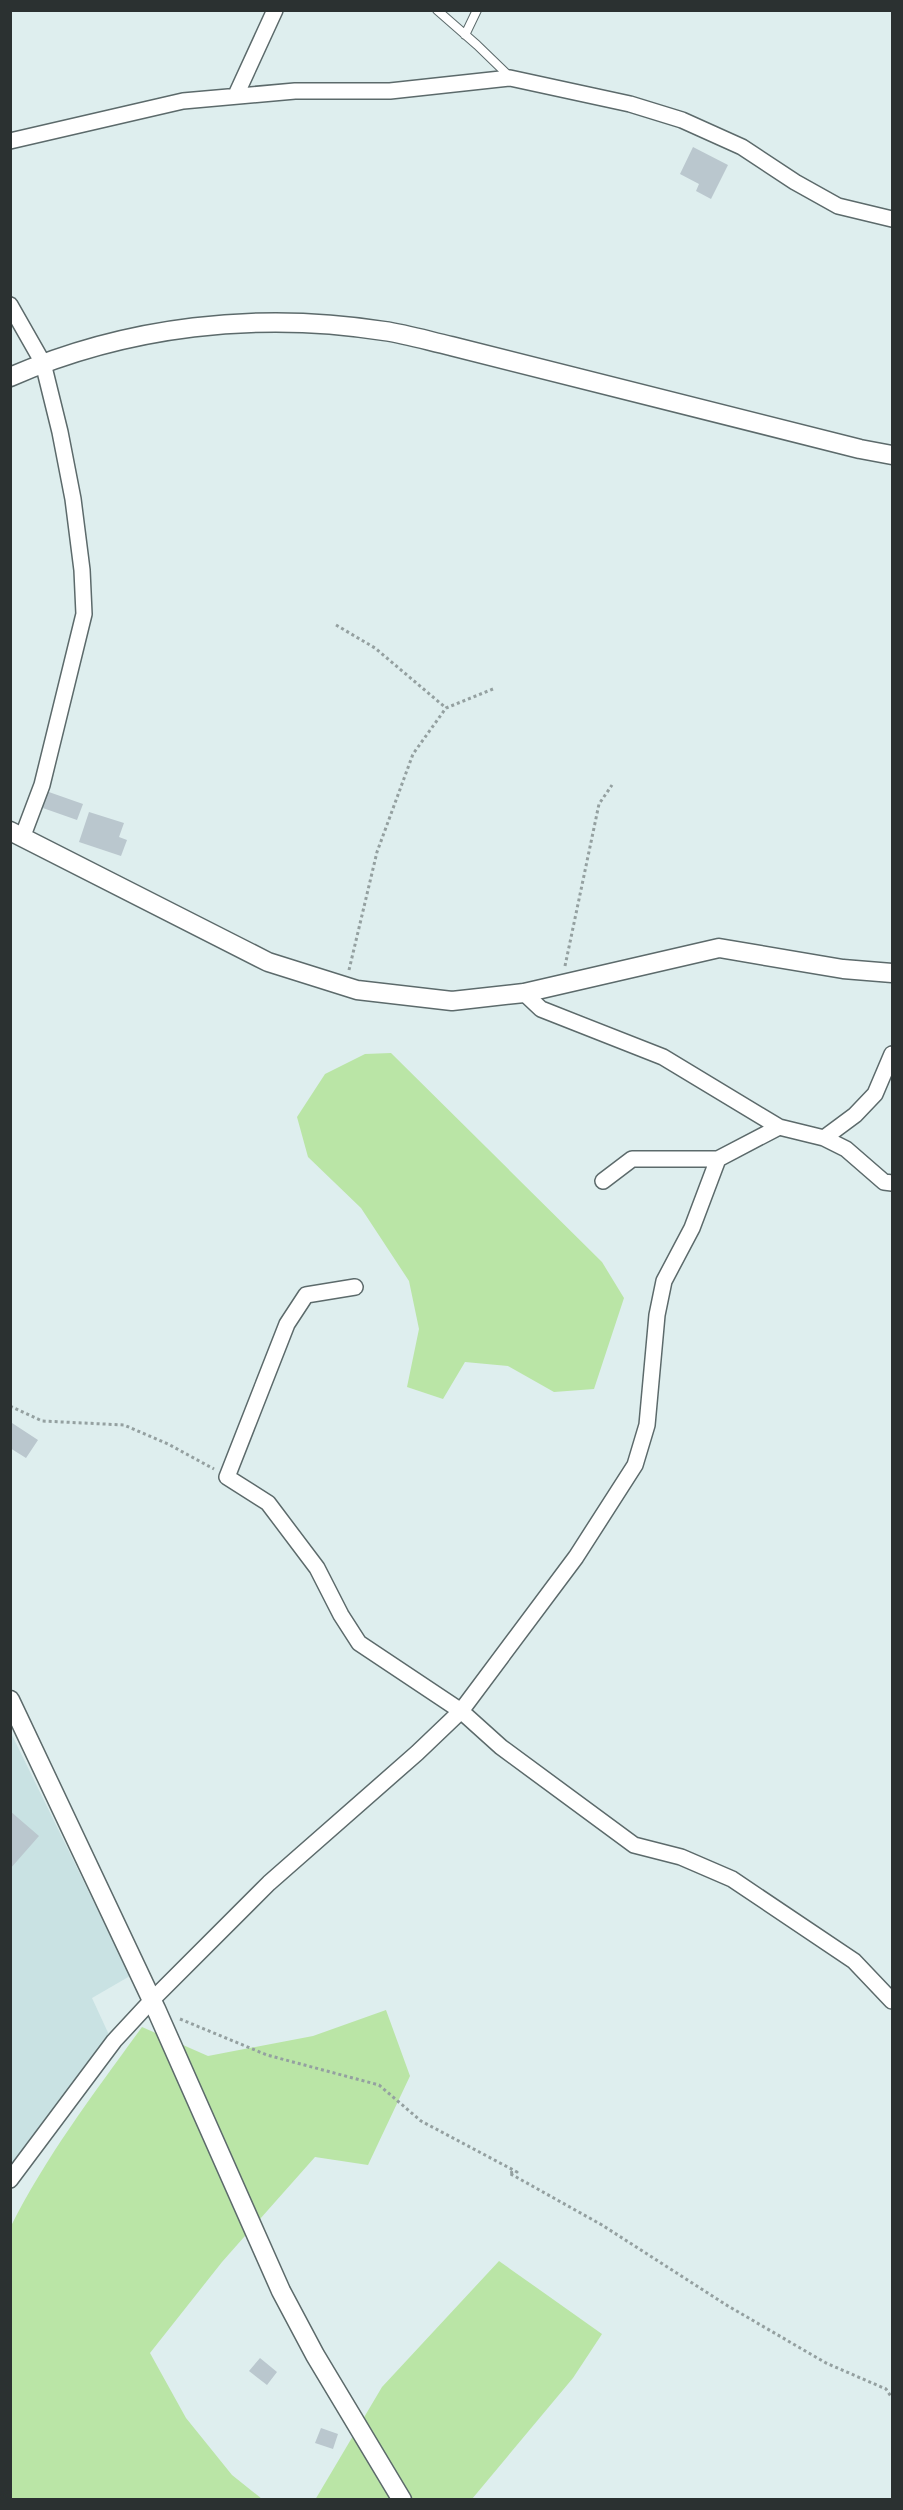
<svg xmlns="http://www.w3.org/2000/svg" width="903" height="2510" font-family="'DejaVu Sans',sans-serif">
  <rect width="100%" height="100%" fill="#deeeee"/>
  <path fill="#c9e2e3" d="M10,1731L130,1976L92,1998L110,2037L10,2168Z"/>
  <path fill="#bae5a6" d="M391,1053L602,1262L624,1298L594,1389L554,1392L508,1366L465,1362L443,1399L407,1387L419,1329L409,1281L361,1208L308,1157L297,1117L325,1074L365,1054Z
    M386,2010L410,2076L368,2165L315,2157L222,2262L150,2353L186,2418L232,2475L262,2499H11L10,2228C46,2156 95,2092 142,2027L208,2056L313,2036Z
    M499,2261L602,2334L573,2378L472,2499L315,2500L382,2387Z"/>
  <path fill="#bac7ce" d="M693,147L728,165L711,199L696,191L699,184L680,174Z
    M46,791L83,804L77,820L40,807Z
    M89,812L124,823L119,837L127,840L121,856L79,842Z
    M12,1423L38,1440L26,1458L10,1448Z
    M10,1811L39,1836L10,1869Z
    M260,2358L277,2372L267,2385L249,2371Z
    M321,2428L338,2434L333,2449L315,2443Z"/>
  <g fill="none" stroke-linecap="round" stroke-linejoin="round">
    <defs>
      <path id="service" d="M437,10L477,45L509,76
        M465,35L477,10"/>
      <path id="minor" d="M236,95L275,10
        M10,141L183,101L295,91H390L510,78L630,104L682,120L742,147L795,182L838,206L892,219
        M10,305L43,363L60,432L73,499L82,570L84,614L42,785L22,838
        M524,993L541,1009L663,1057L779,1127
        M824,1138L846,1149L884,1182L892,1183
        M603,1181L632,1159H718L779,1127L824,1138L855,1115L875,1094L892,1054
        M355,1287L306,1295L287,1324L227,1477L268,1503L317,1568L341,1615L359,1643L461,1711L501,1747L634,1845L681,1857L732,1879L854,1961L892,2001
        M10,2180L114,2041L151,2001L269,1883L417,1753L461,1711L576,1557L635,1465L647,1425L657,1315L664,1281L692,1228L718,1159"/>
      <path id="tertiary" d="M10,377C127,326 258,311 384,331C406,334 429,341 451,346L860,449L892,455
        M10,831L268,962L357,990L452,1001L524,993L719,948L843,969L892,973
        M10,1700L156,2009L281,2291L315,2355L402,2500"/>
    </defs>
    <use href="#service" stroke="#5c6a6b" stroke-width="10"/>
    <use href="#minor" stroke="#5c6a6b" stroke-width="18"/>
    <use href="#tertiary" stroke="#5c6a6b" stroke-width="21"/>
    <path stroke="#94a0a0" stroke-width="3" stroke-dasharray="3 3" stroke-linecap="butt" d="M336,625L375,648L446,708
      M565,966L599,804L612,785
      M349,970L377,852L413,754L446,708L493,689
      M10,1406L42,1421L124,1425L168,1444L214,1469
      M180,2019L267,2055L379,2085L421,2121L517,2172L509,2173L602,2225L728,2306L826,2363L886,2389L892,2398"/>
    <use href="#service" stroke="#fff" stroke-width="8"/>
    <use href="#minor" stroke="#fff" stroke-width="15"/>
    <use href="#tertiary" stroke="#fff" stroke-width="18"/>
  </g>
  <rect width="903" height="2510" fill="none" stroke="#2b3131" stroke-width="24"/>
</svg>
